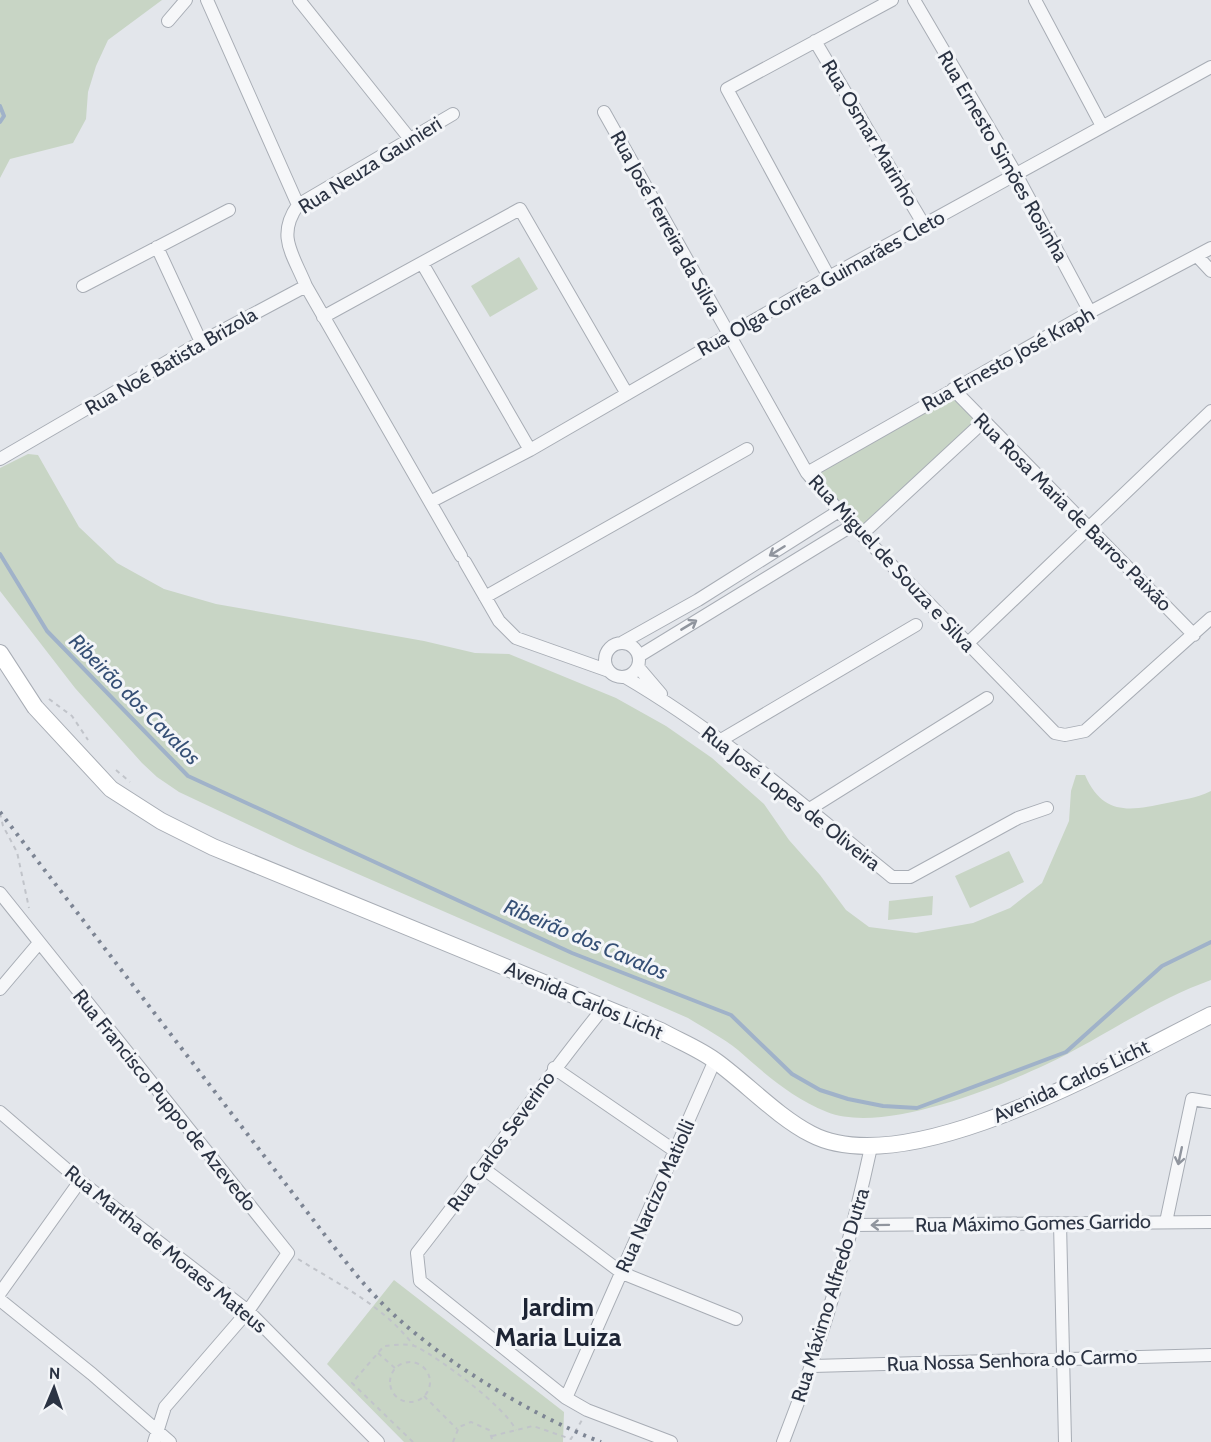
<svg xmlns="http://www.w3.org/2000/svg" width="1211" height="1442" font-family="Cabin,sans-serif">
  <rect width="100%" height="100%" fill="#e3e6eb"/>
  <path fill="#c8d5c5" d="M0,0H162L108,40L96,66L88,92L86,119L73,143L10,159L0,178Z
    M519,257L538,289L490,317L471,286Z
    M953,389L984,421L862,534L807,474Z
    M28,454L38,455L79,527L117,563L164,589L216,604L424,641L475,653L509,654L616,698L666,726L712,758L764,804L789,840L820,875L846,910L869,927L916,933L973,923L1010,908L1042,883L1069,821L1071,791L1076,775H1085C1103,816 1130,811 1167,803C1185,799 1194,799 1211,791V980C1152,1001 1101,1039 1045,1065C993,1089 882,1134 827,1112C791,1097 766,1075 738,1050C723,1038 704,1028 688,1018L296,847L179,792L157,777L142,763L75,688L0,591V468Z
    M1009,851L1024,882L970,908L955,876Z
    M933,896L932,915L888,920L889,901Z
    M394,1280L564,1412L563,1442H404L327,1364Z"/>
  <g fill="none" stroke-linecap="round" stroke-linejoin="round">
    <path stroke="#a0b2c9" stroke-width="4" d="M0,106L4,116L0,122
      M0,554L47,631L188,776L572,953L731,1015L792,1074L820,1090L848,1099L883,1106L917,1108L1066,1052L1162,966L1211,942"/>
    <defs>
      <path id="street" d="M207,0L298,205
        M299,0L410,139
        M914,0L1016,174L1090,312
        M1035,0L1102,126
        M168,21L186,0
        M815,41L924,225
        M604,112L807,473L839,511L1055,733L1065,735L1085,731L1211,618
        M157,247L201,342
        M1197,256L1211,271
        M422,263L530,450
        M829,277L727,89L892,0
        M83,286L229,210
        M306,286C293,254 276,236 298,205L453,114
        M323,317L520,209L627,394
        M953,389L1194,635
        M0,459L201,342L306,286L461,556
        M807,473L1090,312L1211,248
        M432,501L530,450L829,277L1211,67
        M862,534L984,421
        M465,562L499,621L516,638L609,671
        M485,597L747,449
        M623,642L698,600L839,511
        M605 660a17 17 0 1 1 34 0a17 17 0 1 1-34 0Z
        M967,644L1211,411
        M639,656L853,525
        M638,667L661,694
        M625,677C721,733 805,807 892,877H910L1018,818L1047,808
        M721,740L916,625
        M808,810L987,698
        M0,893L288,1253L248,1311L165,1407L154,1442
        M0,989L39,943
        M604,1007C539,1087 481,1172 417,1253L420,1281L566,1398L587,1410L671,1442
        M554,1068L675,1151
        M0,1112L80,1181L248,1311L378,1442
        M484,1169L622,1273L736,1319
        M1166,1222L1192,1099L1211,1102
        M1060,1223L1065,1442
        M854,1225L1211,1222
        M0,1293L80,1181
        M0,1300L92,1374L170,1442
        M813,1366L1211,1355
        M566,1398L715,1060
        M783,1442C821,1346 849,1248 871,1147"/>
      <path id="secondary" d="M0,653L35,707L111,789L161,821L213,847L661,1031C679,1041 700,1049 717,1062C747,1084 778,1117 811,1134C908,1185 1120,1060 1211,1015"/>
    </defs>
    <use href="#street" stroke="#a8adb5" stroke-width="14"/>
    <use href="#secondary" stroke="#a8adb5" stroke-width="18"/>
    <path stroke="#c1c4ca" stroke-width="2" stroke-dasharray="4.5 4.5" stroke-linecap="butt" d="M49,699L72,716L88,740
      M116,770L130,782
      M0,813L3,826L17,852L29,908
      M298,1259C340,1285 384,1306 414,1346
      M378,1353L395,1368
      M390 1382a20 20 0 1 1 40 0a20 20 0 1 1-40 0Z
      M424,1396L457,1429
      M492,1436L533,1426L571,1439L582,1420
      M413,1442L352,1383L384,1346C394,1345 408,1343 417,1347C442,1360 504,1406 516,1430
      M453,1442L459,1427L471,1422L489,1430L493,1442"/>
    <use href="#street" stroke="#f6f7f9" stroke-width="12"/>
    <use href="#secondary" stroke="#fff" stroke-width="16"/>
    <path stroke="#7d8594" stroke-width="4" stroke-dasharray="3 6" stroke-linecap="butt" d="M0,812L331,1243C346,1262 361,1282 378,1299C429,1354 532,1416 601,1442"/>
  </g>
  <defs><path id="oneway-shaft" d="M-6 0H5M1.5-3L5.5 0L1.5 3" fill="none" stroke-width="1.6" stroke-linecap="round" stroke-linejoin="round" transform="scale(1.5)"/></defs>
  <g stroke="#90959e">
    <use href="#oneway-shaft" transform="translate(777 551) rotate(148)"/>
    <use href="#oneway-shaft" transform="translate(689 625) rotate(-31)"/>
    <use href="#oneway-shaft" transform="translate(1180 1156) rotate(102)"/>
    <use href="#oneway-shaft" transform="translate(880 1225) rotate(179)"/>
  </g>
  <g text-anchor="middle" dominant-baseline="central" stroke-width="6" stroke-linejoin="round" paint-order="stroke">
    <g font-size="20" fill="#2b3343" stroke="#f3f5f8">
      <text transform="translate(870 133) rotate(59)">Rua Osmar Marinho</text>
      <text transform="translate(1003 156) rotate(60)">Rua Ernesto Simões Rosinha</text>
      <text transform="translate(370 165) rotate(-32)">Rua Neuza Gaunieri</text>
      <text transform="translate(666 223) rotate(61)">Rua José Ferreira da Silva</text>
      <text transform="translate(821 283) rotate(-29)">Rua Olga Corrêa Guimarães Cleto</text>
      <text transform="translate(1008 359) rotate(-29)">Rua Ernesto José Kraph</text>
      <text transform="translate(171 361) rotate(-30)">Rua Noé Batista Brizola</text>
      <text transform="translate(1073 512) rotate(45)">Rua Rosa Maria de Barros Paixão</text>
      <text transform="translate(892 563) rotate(47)">Rua Miguel de Souza e Silva</text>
      <text transform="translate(791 798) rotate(38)">Rua José Lopes de Oliveira</text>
      <text transform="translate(584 1000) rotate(23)">Avenida Carlos Licht</text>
      <text transform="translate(1071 1081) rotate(-25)">Avenida Carlos Licht</text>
      <text transform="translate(165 1100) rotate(51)">Rua Francisco Puppo de Azevedo</text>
      <text transform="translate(501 1141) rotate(-54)">Rua Carlos Severino</text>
      <text transform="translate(655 1196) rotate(-66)">Rua Narcizo Matiolli</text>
      <text transform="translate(1033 1223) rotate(-1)">Rua Máximo Gomes Garrido</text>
      <text transform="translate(166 1249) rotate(39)">Rua Martha de Moraes Mateus</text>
      <text transform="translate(830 1295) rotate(-73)">Rua Máximo Alfredo Dutra</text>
      <text transform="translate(1012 1360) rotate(-2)">Rua Nossa Senhora do Carmo</text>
    </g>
    <g font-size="21" font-style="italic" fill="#365076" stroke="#f3f5f8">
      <text transform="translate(135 699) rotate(45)">Ribeirão dos Cavalos</text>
      <text transform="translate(586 939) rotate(23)">Ribeirão dos Cavalos</text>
    </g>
    <g font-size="26" font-weight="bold" fill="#1d2434" stroke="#f3f5f8">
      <text x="558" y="1307">Jardim<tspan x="558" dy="30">Maria Luiza</tspan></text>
    </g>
  </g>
  <g transform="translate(54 1388) rotate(2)" stroke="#f3f5f8" stroke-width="4.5" paint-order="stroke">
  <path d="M0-4.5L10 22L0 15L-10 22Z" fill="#2b3343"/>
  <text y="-9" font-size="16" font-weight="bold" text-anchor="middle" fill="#2b3343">N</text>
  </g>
</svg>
